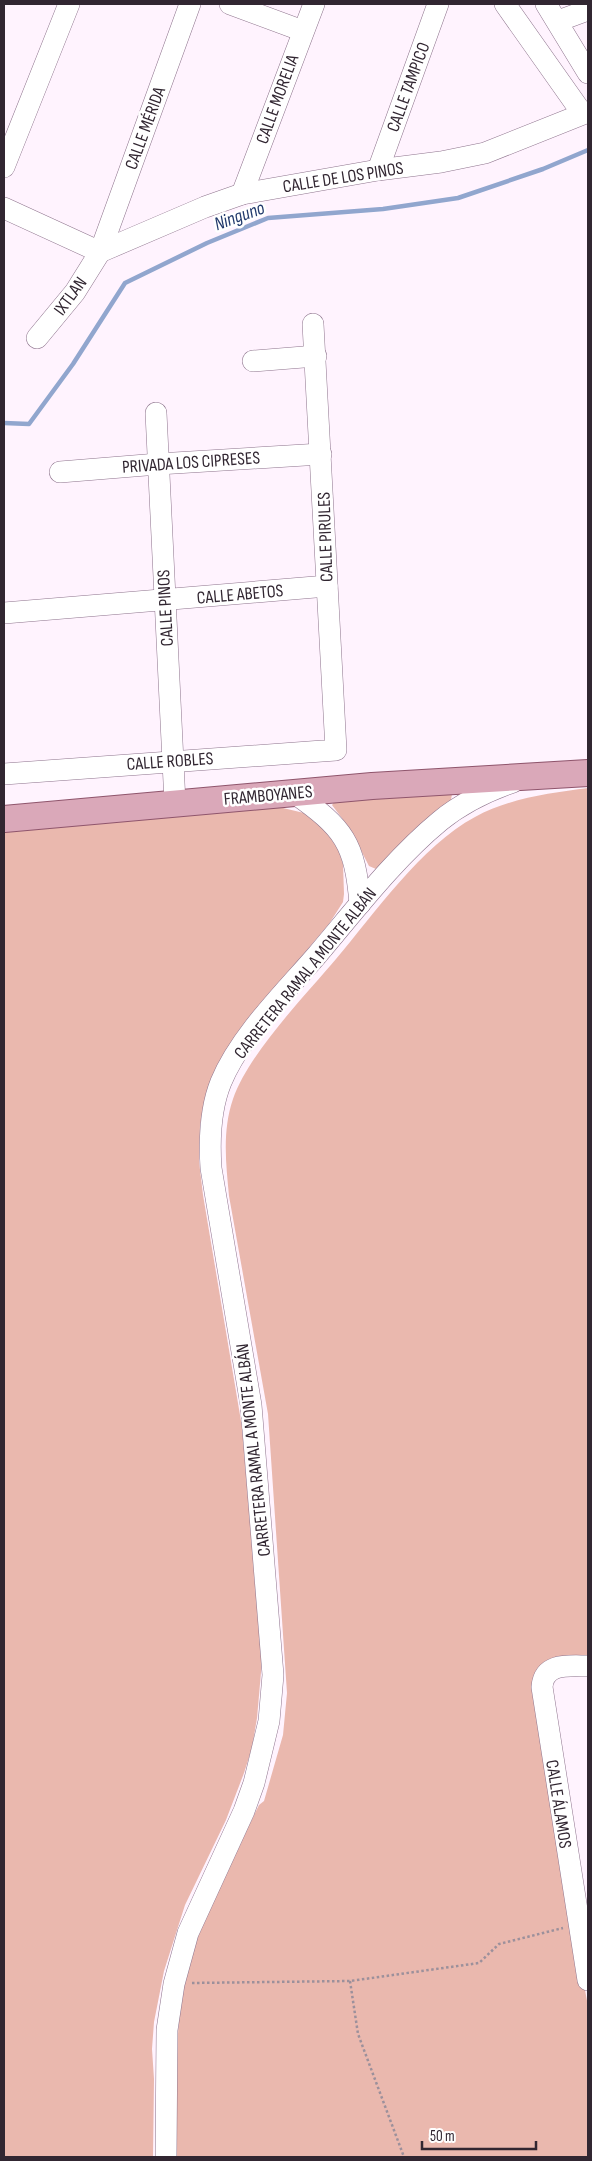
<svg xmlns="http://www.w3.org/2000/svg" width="592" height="2161" font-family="'Sofia Sans Condensed',sans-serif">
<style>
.green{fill:#eab8ae}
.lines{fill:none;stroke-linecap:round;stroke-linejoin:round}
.stream{stroke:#91a6ce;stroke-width:4.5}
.minor-casing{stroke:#8e748d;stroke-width:22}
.major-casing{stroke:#8f556c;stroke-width:28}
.path{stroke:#9c909b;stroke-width:2.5;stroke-dasharray:2.5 2.5;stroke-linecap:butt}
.minor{stroke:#fff;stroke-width:21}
.major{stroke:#daa8b9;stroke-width:26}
.labels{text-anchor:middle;stroke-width:5;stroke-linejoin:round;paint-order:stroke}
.street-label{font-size:18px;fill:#312631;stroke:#fff}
.water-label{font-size:19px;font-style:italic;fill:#223a6c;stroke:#fff}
</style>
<rect width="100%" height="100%" fill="#fff3fe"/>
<g class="green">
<path d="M 588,788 L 588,1659 L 546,1663 L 578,1953 L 588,2006 L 588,2157 L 176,2157 L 175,2094 L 179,2014 L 188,1956 L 248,1827 L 259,1805 L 264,1801 L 283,1735 L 287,1693 L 268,1414 L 229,1196 C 226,1164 222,1131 233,1099 C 249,1053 304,997 336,959 C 375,913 421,846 475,817 C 510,798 550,793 588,788 Z"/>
<polygon points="452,794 451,800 376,869 369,866 350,829 332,805 335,801"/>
<polygon points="259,808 283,808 304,813 324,829 339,850 343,864 344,894 343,902 329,924 240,1029 205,1100 200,1126 199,1161 203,1195 242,1427 262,1661 257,1718 252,1748 244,1773 226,1820 185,1905 164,1971 154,2022 152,2049 154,2079 153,2157 4,2157 4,827"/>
</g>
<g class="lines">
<polyline class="stream" points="4,423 29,424 73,364 125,283 207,243 268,218 383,209 458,198 543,169 588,150"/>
<defs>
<g id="minor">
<polyline points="230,4 303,31"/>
<polyline points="505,4 582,113"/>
<polyline points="546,4 588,73"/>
<polyline points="558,21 588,10"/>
<polyline points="4,167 69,4"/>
<polyline points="378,170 438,4"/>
<polyline points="242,194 314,4"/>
<polyline points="4,208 100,252"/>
<polyline points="100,252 205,207 242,194 378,170 441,162 485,153 588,112"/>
<polyline points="37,338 75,292 100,252 190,4"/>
<polyline points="253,361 316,356"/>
<polyline points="156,413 175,803"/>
<polyline points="60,472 158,464 321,454"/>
<polyline points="4,613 327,586"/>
<polyline points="4,774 336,750 313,324"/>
<path d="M 294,793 C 344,828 355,843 360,904"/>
<path d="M 588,1666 C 569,1666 544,1662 542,1687 L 588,1980"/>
<path d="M 166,2157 L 167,2030 L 174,1984 L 188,1933 L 244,1811 L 254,1783 L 269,1721 L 273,1675 L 251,1405 L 211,1168 C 209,1138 210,1109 221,1082 C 240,1036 285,992 317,955 C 356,909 394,859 440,821 C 462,803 487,791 513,782"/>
</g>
<polyline id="major" points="4,819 372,786 588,773"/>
</defs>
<use href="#minor" class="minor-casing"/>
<use href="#major" class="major-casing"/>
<g class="path">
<polyline points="350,1981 358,2034 404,2157"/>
<polyline points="192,1983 350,1981 479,1963 499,1944 563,1928"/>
</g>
<use href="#minor" class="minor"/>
<use href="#major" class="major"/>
</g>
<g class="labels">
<g class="street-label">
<text transform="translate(408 87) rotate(-70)" y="6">CALLE TAMPICO</text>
<text transform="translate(277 99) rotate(-70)" y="6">CALLE MORELIA</text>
<text transform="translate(145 128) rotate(-70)" y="6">CALLE MÉRIDA</text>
<text transform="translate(343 177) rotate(-9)" y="6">CALLE DE LOS PINOS</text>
<text transform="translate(70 296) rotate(-54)" y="6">IXTLAN</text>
<text transform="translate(191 462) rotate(-4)" y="6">PRIVADA LOS CIPRESES</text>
<text transform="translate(325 537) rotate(-92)" y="6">CALLE PIRULES</text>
<text transform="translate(240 594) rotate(-5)" y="6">CALLE ABETOS</text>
<text transform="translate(165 608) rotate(-93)" y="6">CALLE PINOS</text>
<text transform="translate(170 761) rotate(-4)" y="6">CALLE ROBLES</text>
<text transform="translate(268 795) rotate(-5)" y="6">FRAMBOYANES</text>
<text transform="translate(305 973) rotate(-51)" y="6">CARRETERA RAMAL A MONTE ALBÁN</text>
<text transform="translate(253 1450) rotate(-96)" y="6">CARRETERA RAMAL A MONTE ALBÁN</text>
<text transform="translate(559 1804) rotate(81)" y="6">CALLE ÁLAMOS</text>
</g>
<g class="water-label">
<text transform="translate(239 215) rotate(-20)" y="7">Ninguno</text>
</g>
</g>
<rect width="592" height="2161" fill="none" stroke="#312631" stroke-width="10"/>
<path d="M422 2141v8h114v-8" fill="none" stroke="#312631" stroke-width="2.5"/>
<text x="430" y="2141" font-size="15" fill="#312631" stroke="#ffffff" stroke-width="4" paint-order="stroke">50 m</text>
</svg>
